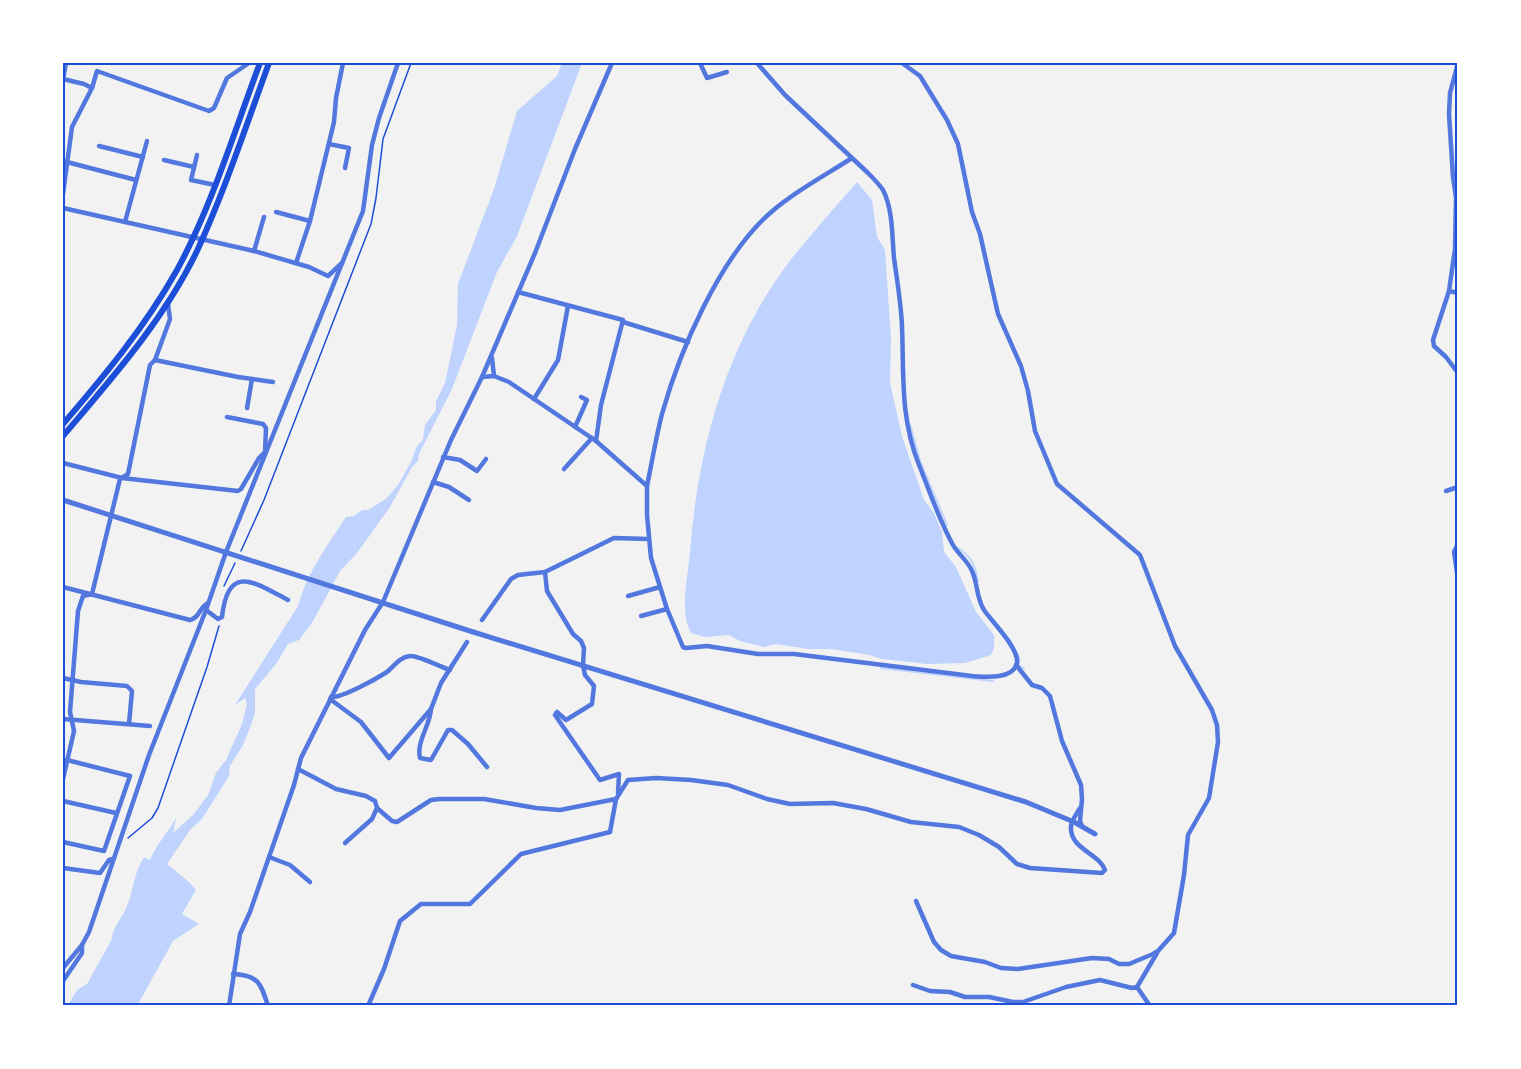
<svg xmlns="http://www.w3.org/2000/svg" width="1521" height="1069" font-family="Signika,sans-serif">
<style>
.water{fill:#bfd3fe}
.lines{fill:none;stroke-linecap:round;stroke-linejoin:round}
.stream{stroke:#bfd3fe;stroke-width:2}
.path{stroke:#1d4ed8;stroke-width:1.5}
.minor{stroke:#5277de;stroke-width:4.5}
.tertiary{stroke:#5277de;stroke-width:5}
.secondary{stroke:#1d4ed8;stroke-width:6}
.neatline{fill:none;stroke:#1d4ed8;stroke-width:2}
</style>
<rect width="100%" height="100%" fill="#f2f2f2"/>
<g class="water">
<path d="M 562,63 L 582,63 L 517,236 L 497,272 L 452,389 L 419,454 L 418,461 L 412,467 L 390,507 L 357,553 L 340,571 L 312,623 L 299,640 L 288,644 L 276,664 L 255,689 L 255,713 L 251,725 L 243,745 L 230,766 L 229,776 L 202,819 L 190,830 L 167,864 L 189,882 L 196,890 L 182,914 L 199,924 L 173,941 L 137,1006 L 67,1006 L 78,989 L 87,984 L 112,939 C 112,928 122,918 126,908 C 134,891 133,874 144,857 L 150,860 C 156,844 168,833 176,818 L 173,833 L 193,815 L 208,795 L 216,773 L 226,760 L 242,724 L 247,704 L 245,698 L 235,705 L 298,606 C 307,573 327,546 346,517 L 354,516 L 362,510 L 368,510 L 386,499 L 398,485 L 411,462 L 417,446 L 423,440 L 425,425 L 436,410 L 436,401 L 445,383 L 457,325 L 458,284 L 494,189 L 517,111 L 557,76 Z"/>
<path d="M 857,182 L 872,200 L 877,237 L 885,250 L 891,338 L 890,383 L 902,436 L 924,500 L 934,513 L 942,532 L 944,552 L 956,567 L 976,612 L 994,635 L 994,648 L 991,655 L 965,663 L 927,664 L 882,659 L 869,655 L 832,649 L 808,649 L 776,644 L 764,647 L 740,641 L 729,635 L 705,637 L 691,633 C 679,611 688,577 690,552 C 698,449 725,347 789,262 C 810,235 834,209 857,182 Z"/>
</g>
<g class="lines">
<g class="stream">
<polyline points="910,424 920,461 947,525"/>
<path d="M 958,548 C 972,557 975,566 978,581"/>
<polyline points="1010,640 1019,657 1019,665 1024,669"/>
<polyline points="881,668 993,681"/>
</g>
<g class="path">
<polyline points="241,551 264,500 371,224 376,198 383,139 411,63"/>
<polyline points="224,586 235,563"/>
<polyline points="128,838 152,818 158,808 207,667 219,626"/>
</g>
<g class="minor">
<polyline points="700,63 707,78 727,72"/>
<polyline points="902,63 920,76 947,120 958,144 972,212 980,234 998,314 1021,366 1028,391 1035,431 1057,484 1140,555 1175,646 1212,710 1217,725 1218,742 1209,798 1188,835 1184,875 1174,933 1158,951 1153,954 1129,964 1119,964 1109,959 1092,958 1018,969 1001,968 985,962 951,956 941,950 934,942 916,901"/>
<polyline points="1458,63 1450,93 1449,114 1453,177 1456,198 1455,249 1449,291 1433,340 1434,346 1446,357 1458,373"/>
<polyline points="63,79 84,84 92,88"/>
<polyline points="63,79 66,63"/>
<polyline points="329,144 349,148 345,168"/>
<polyline points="99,146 143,157"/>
<polyline points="197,155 191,180 215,185"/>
<polyline points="164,160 194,167"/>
<polyline points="63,161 136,180"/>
<polyline points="63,194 72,127 92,88 97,71 209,111 214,108 227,78 249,63"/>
<polyline points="63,208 254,251 309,267 328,276 342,263"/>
<polyline points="276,212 310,221"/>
<polyline points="125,222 147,141"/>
<polyline points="254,251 264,217"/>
<polyline points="296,263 310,221 334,122 336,98 343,63"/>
<polyline points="1449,291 1458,293"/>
<polyline points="518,292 623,320 601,405 596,441"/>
<polyline points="623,322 688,342"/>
<polyline points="492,358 494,376"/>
<polyline points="155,360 238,377 273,382"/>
<path d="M 482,377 L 494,376 L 509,382 L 596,441 L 647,486 L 647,515 L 651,558 L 667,609 L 683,647 L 686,648 L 707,646 L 758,654 L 794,654 L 972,676 C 985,677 1013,680 1017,663 C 1019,648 992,622 984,610 C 976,597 978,584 972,571 C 968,561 958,554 953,545 C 939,520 930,492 919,465 C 900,417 904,376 902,326 C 901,303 897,280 894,258 C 892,237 893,209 883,190 C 879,184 873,178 868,173 L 785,95 L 757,63"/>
<polyline points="534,399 558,360 568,306"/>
<polyline points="247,408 252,379"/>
<polyline points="575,427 587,400 581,397"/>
<polyline points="443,457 460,460 477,471 486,459"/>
<polyline points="63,463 122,478 238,491 241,489 259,458 265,452 266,428 263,424 227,417"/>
<polyline points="564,469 592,438"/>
<polyline points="433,482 449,487 469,500"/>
<path d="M 647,486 C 652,462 656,437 662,414 C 680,350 719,259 769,214 C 794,192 824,176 852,158"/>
<polyline points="1446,491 1458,487"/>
<polyline points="1458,544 1454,552 1458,579"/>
<polyline points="545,572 547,591 573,634 581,641 584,648 583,665 585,675 594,686 592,704 566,720 557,712 555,715 600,780 619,774 618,793"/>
<path d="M 63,587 L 190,620 C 200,618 199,607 208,603"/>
<polyline points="628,596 660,587"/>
<path d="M 206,610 L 218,619 L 222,617 C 228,562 255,583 288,600"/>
<polyline points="641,616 667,609"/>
<polyline points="482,620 511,579 518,575 545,572 614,538 648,539"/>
<polyline points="1016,665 1032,685 1042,688 1050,696 1062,741 1081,785 1082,799 1080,821 1082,826"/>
<polyline points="63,678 81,682 127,686 132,691 129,724"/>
<path d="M 331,697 C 342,698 376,679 387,672 C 394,666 400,657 410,656 C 418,655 440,667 450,670"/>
<polyline points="330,699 361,722 389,758 431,709 441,683 467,642"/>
<path d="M 431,709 C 430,726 416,742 420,758 L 431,760 L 448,730 L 452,730 L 468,744 L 487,767"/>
<polyline points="63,719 150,726"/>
<polyline points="298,769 336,789 366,796 375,801 377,808 392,821 397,822 431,800 439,799 484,799 536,808 560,810 616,799"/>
<polyline points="63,779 74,731 70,712 78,611 83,596 92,594 120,479 128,474 150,365 155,360 170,319 168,304"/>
<polyline points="63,801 116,813"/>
<polyline points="63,842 104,851 130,776 67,760"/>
<polyline points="345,843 372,819 377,808"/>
<polyline points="269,857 290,865 310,882"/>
<polyline points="63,868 100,873 109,860 113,859"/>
<polyline points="63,968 82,945 89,932 149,755 206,610 226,552 363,211 372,145 379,118 398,63"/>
<path d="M 233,974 C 259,975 261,984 268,1006"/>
<polyline points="63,981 82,953 82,945"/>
<polyline points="913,985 930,991 950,992 965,997 989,997 1013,1002 1023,1002 1066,987 1100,980 1132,988 1137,987 1150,1006"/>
<polyline points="1137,987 1157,953"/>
<polyline points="229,1006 240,934 250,912 294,785 301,758 365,630 383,602 451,440 482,377 535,253 575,149 612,63"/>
<path d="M 368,1006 L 384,969 L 400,921 L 421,904 L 470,904 L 521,854 L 610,832 L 616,799 L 628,780 L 656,778 L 691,780 L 728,785 L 767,799 L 790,804 L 833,803 L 866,809 L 911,822 L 959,827 L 979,835 L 999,847 L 1017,864 L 1030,868 L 1102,873 L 1105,870 C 1099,853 1069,849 1071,826 C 1072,820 1077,813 1080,808"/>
</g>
<polyline class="tertiary" points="63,500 470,631 1026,802 1074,822 1095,834"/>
<g class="secondary">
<path d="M 63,424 C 105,375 145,327 177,270 C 212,206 234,132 260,63"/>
<path d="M 63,436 C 112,378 164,320 197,251 C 225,190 246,126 269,63"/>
</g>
</g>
<rect width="1521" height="1069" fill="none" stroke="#ffffff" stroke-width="129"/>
<rect x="64" y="64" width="1392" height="940" class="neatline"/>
</svg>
